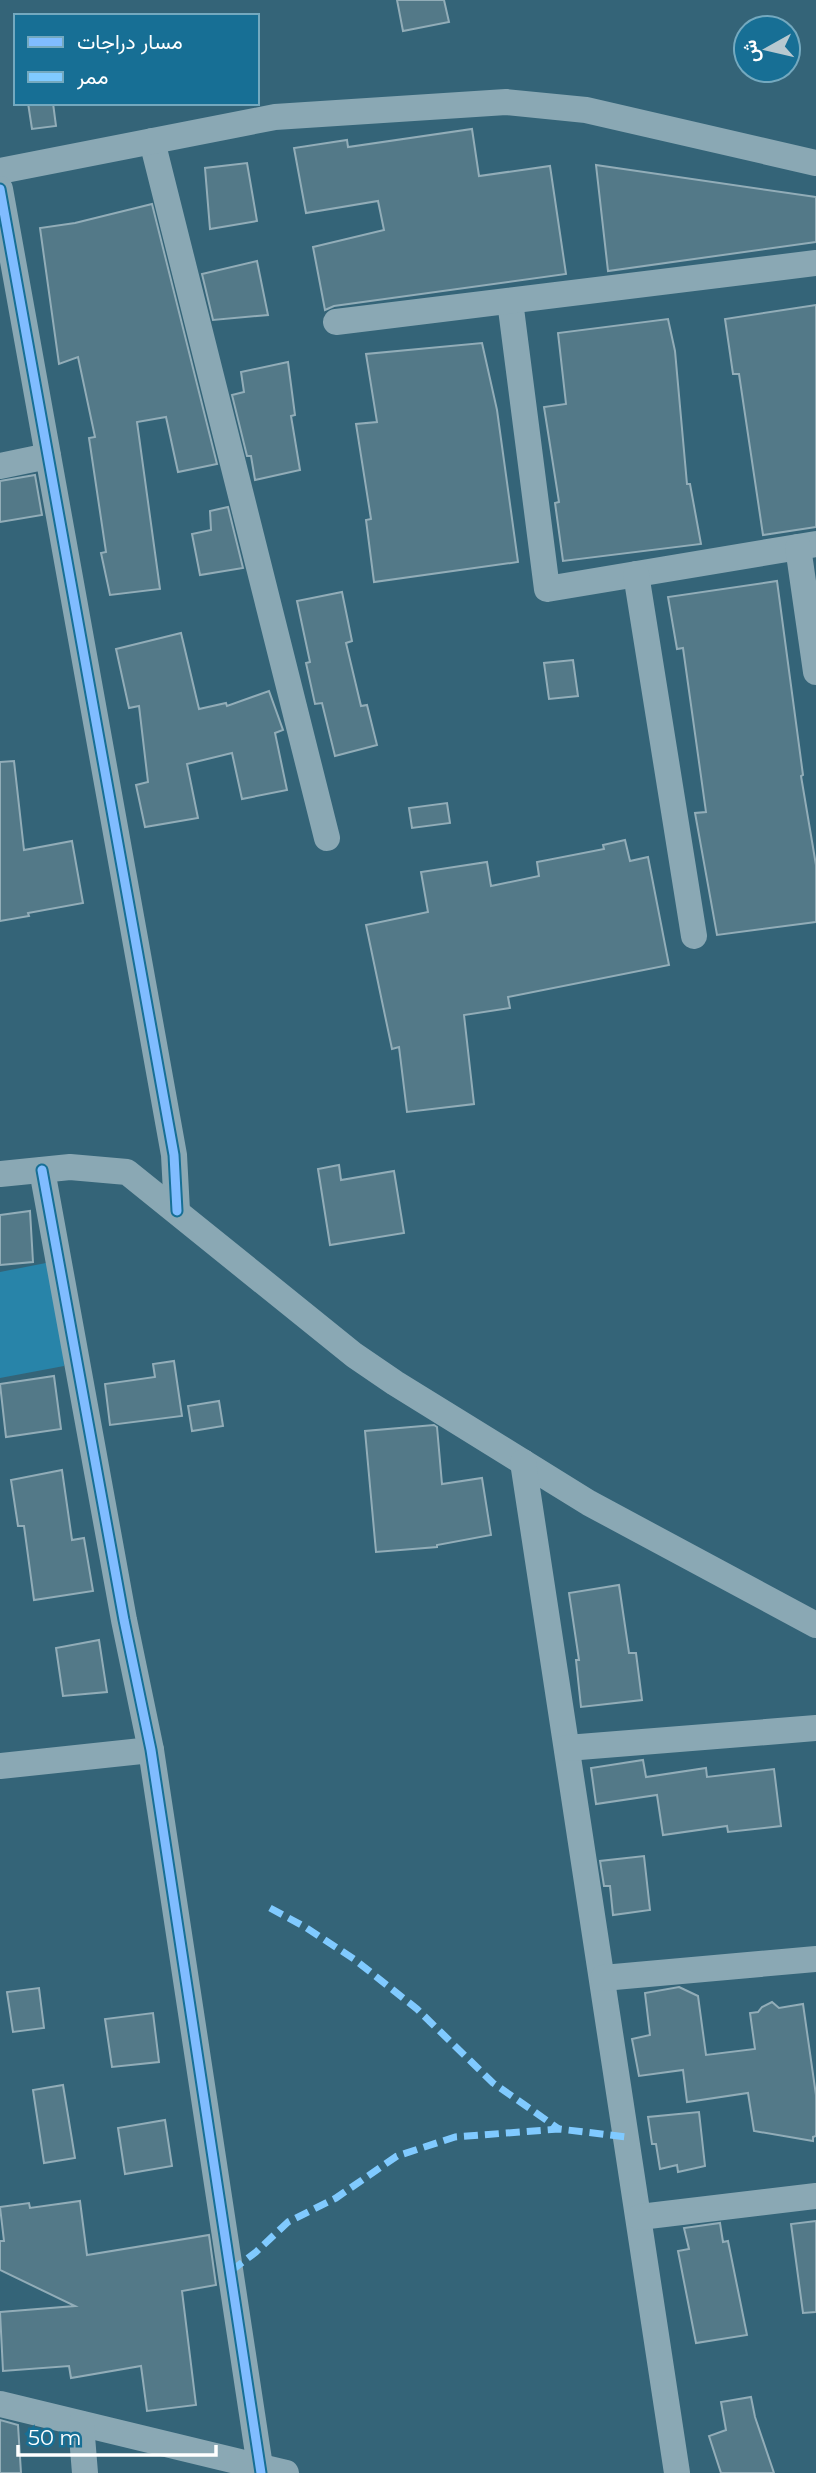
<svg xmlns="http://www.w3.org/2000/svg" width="816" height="2473" font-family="Montserrat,Vazirmatn,sans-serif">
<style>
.green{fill:#2884a9}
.building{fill:#537988;stroke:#92adb8;stroke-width:2}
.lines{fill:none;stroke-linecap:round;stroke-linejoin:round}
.minor{stroke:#8aa8b4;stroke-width:26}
.quiet{stroke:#80caff;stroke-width:7;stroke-dasharray:14 7;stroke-linecap:butt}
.cycleway-casing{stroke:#176f95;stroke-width:13}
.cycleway{stroke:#80bcff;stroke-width:9}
</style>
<rect width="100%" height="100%" fill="#346478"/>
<polygon class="green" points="51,1262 62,1315 64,1366 0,1378 0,1272"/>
<g class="building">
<polygon points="397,0 444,0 449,22 403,31"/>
<polygon points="28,103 53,103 56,126 32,129"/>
<polygon points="472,129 479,176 550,166 566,274 334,306 325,310 313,247 384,230 378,201 306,213 294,148 347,140 348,147"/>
<polygon points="247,163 257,221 210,229 205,168"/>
<polygon points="596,165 816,197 816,242 608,271"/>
<polygon points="152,204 217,464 178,472 166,417 137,422 160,589 110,595 101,553 106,552 89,438 95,437 78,357 59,364 40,228 75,223"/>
<polygon points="257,261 268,315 213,320 202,274"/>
<polygon points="816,305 816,527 763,535 739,374 733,374 725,319"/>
<polygon points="668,319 675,351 687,484 690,484 701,544 563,561 555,503 559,502 544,407 566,404 558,333"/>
<polygon points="482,343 497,410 518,562 374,582 366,520 371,519 356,424 377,422 366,354"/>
<polygon points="288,362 295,415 291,416 300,470 255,480 251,456 247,456 232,395 244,392 241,372"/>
<polygon points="35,475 42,515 0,522 0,481"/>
<polygon points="228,507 243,568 200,575 192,534 211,530 210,511"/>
<polygon points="777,581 803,775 801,776 816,865 816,922 717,935 695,813 706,812 683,648 677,649 668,597"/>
<polygon points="342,592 352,641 346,643 361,706 367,705 377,745 335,756 322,703 315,704 306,663 310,662 297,601"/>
<polygon points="181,633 199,709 226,703 227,706 269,691 283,730 275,733 287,790 242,799 232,753 187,764 198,818 145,827 136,785 148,782 139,706 129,708 116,649"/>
<polygon points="573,660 578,696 549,699 544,663"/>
<polygon points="14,761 24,850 72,841 83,903 28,913 29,916 0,921 0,762"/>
<polygon points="447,803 450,823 412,828 409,808"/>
<polygon points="625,840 630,861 648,857 669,965 508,997 510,1008 464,1015 474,1104 407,1112 399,1047 392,1049 366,925 428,912 421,872 487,862 491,886 539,876 537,862 604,849 603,845"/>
<polygon points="339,1165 341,1180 394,1171 404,1233 330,1245 318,1169"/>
<polygon points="30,1211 33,1262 0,1265 0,1215"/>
<polygon points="174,1361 182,1416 110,1425 105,1384 155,1377 153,1364"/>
<polygon points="54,1376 61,1429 6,1437 0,1384"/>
<polygon points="219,1401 223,1426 192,1431 188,1406"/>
<polygon points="434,1425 437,1427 442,1484 482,1478 491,1535 437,1545 437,1547 376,1552 365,1431"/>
<polygon points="62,1470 72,1540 84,1538 93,1591 34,1600 24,1526 18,1526 11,1480"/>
<polygon points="619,1585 629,1653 636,1653 642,1700 581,1707 576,1660 579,1660 569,1593"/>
<polygon points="99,1640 107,1692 63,1696 56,1648"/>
<polygon points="643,1760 646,1777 706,1768 707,1777 774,1769 781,1826 728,1832 727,1826 663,1835 657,1795 596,1804 591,1768"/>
<polygon points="644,1856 650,1910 613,1915 610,1886 604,1886 600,1861"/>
<polygon points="679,1987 698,1996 706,2055 755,2049 750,2013 758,2012 762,2007 772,2002 779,2008 803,2004 816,2095 816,2136 813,2137 813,2141 754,2131 748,2093 687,2102 683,2070 639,2076 632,2039 650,2035 645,1993"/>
<polygon points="39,1988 44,2028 13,2032 7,1992"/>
<polygon points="153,2013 159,2062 112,2067 105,2019"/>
<polygon points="63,2085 75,2158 44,2163 33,2090"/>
<polygon points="699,2112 705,2166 678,2172 677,2165 660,2169 656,2144 652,2144 648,2117"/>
<polygon points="165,2120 172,2166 125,2174 118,2128"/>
<polygon points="80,2201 87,2255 209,2235 216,2285 182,2291 196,2405 147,2411 141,2366 71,2378 69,2366 3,2371 0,2312 75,2306 0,2270 0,2241 4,2241 0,2207 29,2203 30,2208"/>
<polygon points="816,2221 816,2312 803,2313 791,2224"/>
<polygon points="720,2223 723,2242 728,2241 747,2335 696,2343 678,2251 689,2249 684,2228"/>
<polygon points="751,2397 755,2417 774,2473 721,2473 709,2436 726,2430 721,2402"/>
<polygon points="0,2420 18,2425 21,2473 0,2473"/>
</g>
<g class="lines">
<g class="minor">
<polyline points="152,141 327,838"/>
<polyline points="0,171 275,117 506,102 586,110 816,163"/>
<polyline points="0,189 174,1155 177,1211"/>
<polyline points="510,301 547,589 816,544"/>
<polyline points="336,322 816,263"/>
<polyline points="0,466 48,456"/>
<polyline points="798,547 816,672"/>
<polyline points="636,574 694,936"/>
<polyline points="42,1170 124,1620 151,1750 261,2473"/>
<polyline points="0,1174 70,1167 127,1172 354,1355 395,1383 589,1503 816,1625"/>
<polyline points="523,1462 677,2473"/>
<polyline points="567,1748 816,1728"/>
<polyline points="0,1766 151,1750"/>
<polyline points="603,1978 816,1959"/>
<polyline points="640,2217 816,2196"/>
<polyline points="0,2404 286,2473"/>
<polyline points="81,2424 85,2473"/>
</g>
<g class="quiet">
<polyline points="270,1908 305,1927 354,1959 417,2009 493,2083 559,2129"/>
<polyline points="231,2271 256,2252 288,2222 336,2198 397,2156 455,2137 559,2129 627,2137"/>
</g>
<defs>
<g id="cycleway">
<polyline points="0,189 174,1155 177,1211"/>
<polyline points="42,1170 124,1620 151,1750 261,2473"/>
</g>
</defs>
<use href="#cycleway" class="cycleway-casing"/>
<use href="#cycleway" class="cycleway"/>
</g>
<rect x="14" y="14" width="245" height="91" fill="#176f95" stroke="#74a9bf" stroke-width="2"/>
<rect x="28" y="37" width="35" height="10" fill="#80bcff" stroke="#74a9bf" stroke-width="2"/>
<text x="77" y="49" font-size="21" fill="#ffffff">مسار دراجات</text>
<rect x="28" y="72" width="35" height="10" fill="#80caff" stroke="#74a9bf" stroke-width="2"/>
<text x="77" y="84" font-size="21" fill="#ffffff">ممر</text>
<g transform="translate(767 49) rotate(262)"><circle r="33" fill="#176f95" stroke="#74a9bf" stroke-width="2"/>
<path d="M0-5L12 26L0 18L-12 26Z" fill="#b8c9d0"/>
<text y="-10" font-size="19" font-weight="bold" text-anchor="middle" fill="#ffffff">ش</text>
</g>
<path d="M18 2445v10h198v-10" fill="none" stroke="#ffffff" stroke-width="3.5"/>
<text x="28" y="2445" font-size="21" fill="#ffffff" stroke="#176f95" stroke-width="5" paint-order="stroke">50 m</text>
</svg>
